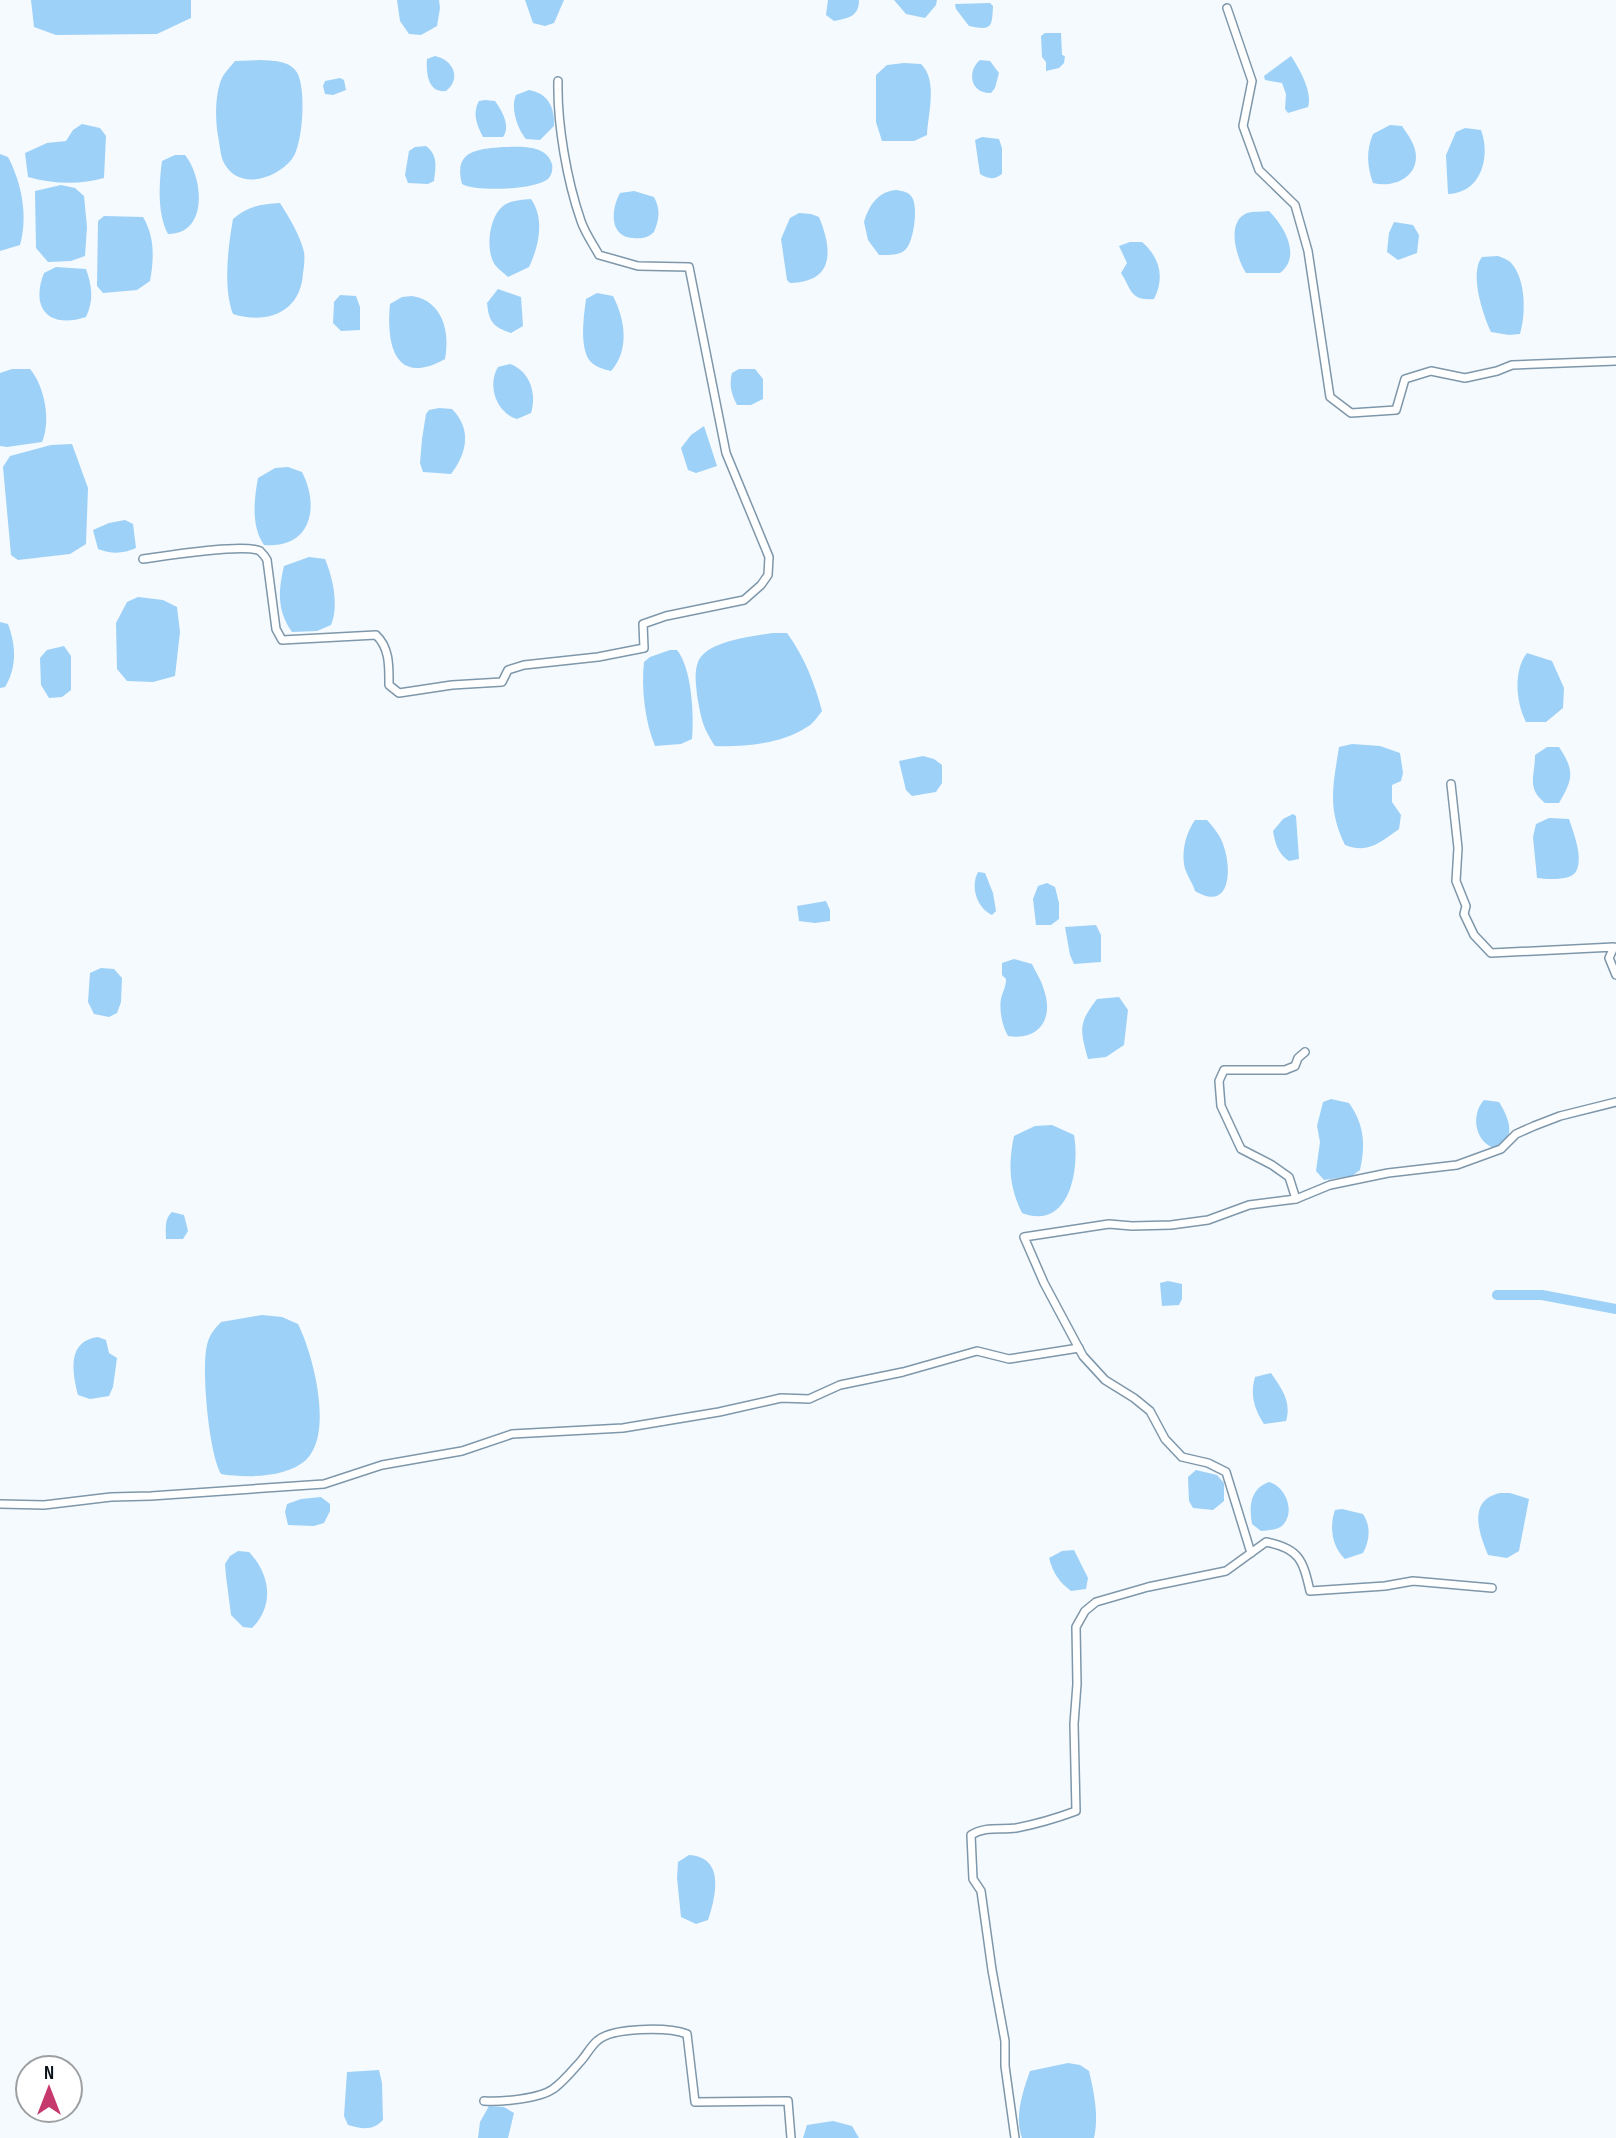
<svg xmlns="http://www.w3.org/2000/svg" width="1616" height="2138" font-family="'Sofia Sans Condensed',sans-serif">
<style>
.water{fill:#9ed1f8}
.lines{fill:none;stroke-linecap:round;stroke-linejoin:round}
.canal{stroke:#9ed1f8;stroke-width:10}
.street-casing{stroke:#7e97aa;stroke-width:10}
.street{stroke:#fff;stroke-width:7}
</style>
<rect width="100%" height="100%" fill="#f5fafe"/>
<g class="water">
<polygon points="31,0 191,0 191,18 157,34 56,35 34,27"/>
<polygon points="397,0 439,0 440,8 437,26 421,35 409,34 400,21"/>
<polygon points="525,0 564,0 554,23 545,26 533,23"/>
<path d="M 828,0 L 859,0 C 859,17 848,18 834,21 L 826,15 Z"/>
<polygon points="894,0 937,0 936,5 925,18 906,14"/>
<path d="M 990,3 L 993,6 C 992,27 992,31 969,26 L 956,9 L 955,4 Z"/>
<polygon points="1045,33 1061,33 1062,55 1065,56 1064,63 1059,68 1046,71 1046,62 1042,57 1041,36"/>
<path d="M 435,56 C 453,60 462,78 446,91 C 428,93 426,74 427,59 Z"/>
<path d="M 1291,56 C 1299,68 1313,92 1308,107 L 1288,113 L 1285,109 L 1286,94 L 1282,83 L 1265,80 L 1264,76 Z"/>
<path d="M 261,60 C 272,61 288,60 296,71 C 307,85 303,146 292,159 C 276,179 239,191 224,163 C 220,155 220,145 218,136 C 215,120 215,93 222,78 C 225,72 231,66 235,61 Z"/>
<path d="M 980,60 L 990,61 L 999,73 L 995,88 L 991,93 C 971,94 966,72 980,60 Z"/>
<path d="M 904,63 L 921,64 C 938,80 928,114 927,135 L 914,141 L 882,141 L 876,122 L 876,75 L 887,65 Z"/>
<polygon points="340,78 344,80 346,90 333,95 325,94 323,86 325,81"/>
<path d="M 529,90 C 548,93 555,108 554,126 L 540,140 L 526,139 C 518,130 510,108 516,95 Z"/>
<path d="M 485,100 L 495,101 C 502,111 511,126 503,137 L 483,137 C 477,125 472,114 479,101 Z"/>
<path d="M 82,124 L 100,128 L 106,136 L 104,178 C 81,185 52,184 28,177 L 25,153 L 47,143 L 66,141 L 73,130 Z"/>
<path d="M 1390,125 L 1402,126 C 1408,135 1416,145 1416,157 C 1416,179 1391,188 1373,183 C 1367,166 1366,151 1373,134 Z"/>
<path d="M 1465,128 L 1481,130 C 1491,157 1481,193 1448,194 L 1446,155 L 1456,132 Z"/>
<path d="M 982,137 L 999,139 L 1002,148 L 1002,174 C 994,180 988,179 980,174 L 975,140 Z"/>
<path d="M 426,146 C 438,155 436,167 434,181 L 428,184 L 408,183 L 405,175 L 409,151 L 415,147 Z"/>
<path d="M 504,147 C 519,147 546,144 552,164 C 553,169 552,175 548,179 C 535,190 476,192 462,184 C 453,150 478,149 504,147 Z"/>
<path d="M 0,154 L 8,157 C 22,184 28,216 20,245 L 0,251 Z"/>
<path d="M 175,155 L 185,155 C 203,177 209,234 168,234 C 157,214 159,183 162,161 Z"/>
<polygon points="61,185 75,188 84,196 87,227 85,256 71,261 48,262 36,248 35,191"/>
<path d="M 896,190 C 901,191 907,191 911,196 C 919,204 914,241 906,249 C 900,256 888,255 879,255 L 868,240 L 864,222 C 869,206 877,192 896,190 Z"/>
<path d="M 634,191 L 654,197 C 661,210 659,220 654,232 C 648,238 641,239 633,238 C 609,237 611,209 620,193 Z"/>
<path d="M 531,199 C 545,219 539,246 529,267 L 508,277 C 504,273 498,269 495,265 C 485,250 489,217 503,206 C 511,200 521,200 531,199 Z"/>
<path d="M 280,203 C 289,217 300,235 304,252 C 305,258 304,267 303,273 C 301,312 267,325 233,314 C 223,288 228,247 233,219 C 248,206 261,204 280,203 Z"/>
<path d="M 1269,211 C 1284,226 1302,256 1280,273 L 1246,273 C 1237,259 1225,222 1247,213 C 1253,211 1263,212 1269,211 Z"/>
<path d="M 799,213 L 811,214 L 819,217 C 833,251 834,282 790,283 L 787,280 L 781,239 L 790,218 Z"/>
<path d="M 104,216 L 143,217 C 155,237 154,259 150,281 L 137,290 L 103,293 L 97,286 L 98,221 Z"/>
<polygon points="1394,222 1413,225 1419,235 1417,253 1398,260 1387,252 1389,233"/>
<path d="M 1130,242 L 1142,242 C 1160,258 1165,277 1154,299 C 1130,301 1132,290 1121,273 L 1127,263 L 1119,246 Z"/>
<path d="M 1498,256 C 1503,258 1509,260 1512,264 C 1526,281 1526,314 1520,334 L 1509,335 L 1491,332 C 1483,315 1469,273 1482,257 Z"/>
<path d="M 56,267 L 86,269 C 92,286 94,300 86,317 C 49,329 30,309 44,273 Z"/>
<path d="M 498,289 L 521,297 L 523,326 L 511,333 C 493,327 489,322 487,303 Z"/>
<path d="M 597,293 L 613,296 C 625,319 630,350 611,371 C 603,369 595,367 590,361 C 579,347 584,315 586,299 Z"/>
<polygon points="340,295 356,296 360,307 360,330 341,331 333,323 334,302"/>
<path d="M 412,296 C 443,301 450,332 445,359 C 395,387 386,345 390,304 L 402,297 Z"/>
<path d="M 510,364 C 530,371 537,394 531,413 L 517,419 C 496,413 487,385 498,367 Z"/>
<path d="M 12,369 L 30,369 C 45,387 51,421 42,442 L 7,447 L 0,446 L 0,373 Z"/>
<path d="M 739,369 L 755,369 L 763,379 L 763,399 L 751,405 L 737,405 C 731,393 729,385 732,373 Z"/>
<path d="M 439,408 L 452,409 C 472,429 467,453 451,474 L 423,472 L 420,463 L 422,439 L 426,414 L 429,410 Z"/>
<polygon points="704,426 717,466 696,473 688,470 681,448 691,435"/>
<polygon points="72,444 88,488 86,544 70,554 18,560 11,555 3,467 10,456 51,445"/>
<path d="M 288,467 L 302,472 C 320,507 311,549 264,545 C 251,527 254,499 258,478 L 275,468 Z"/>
<path d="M 125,520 L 133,524 L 136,548 C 123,554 111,554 98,549 L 93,530 L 109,523 Z"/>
<path d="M 309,557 L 325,559 C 333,578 339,606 331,625 L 317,631 L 292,632 C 277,611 278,591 284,566 Z"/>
<polygon points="138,597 163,600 177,607 180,632 175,676 153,682 127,681 117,669 116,623 127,602"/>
<path d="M 0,622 L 8,624 C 16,646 17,667 5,687 L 0,688 Z"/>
<path d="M 773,633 L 787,633 C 805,658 814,682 822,711 C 818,716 813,724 807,727 C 782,744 744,747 715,746 C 702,726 701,718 697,695 C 696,683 694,673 698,662 C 706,641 753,636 773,633 Z"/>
<polygon points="64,646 71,656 71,690 62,697 49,698 41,685 40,658 47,650"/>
<path d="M 670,650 L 677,650 C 692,669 694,715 692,739 L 681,744 L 655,746 C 645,722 641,688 644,662 L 650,657 Z"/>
<path d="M 1527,653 L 1552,661 L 1564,688 L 1563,708 L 1546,722 L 1526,722 C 1516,703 1513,671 1527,653 Z"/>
<path d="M 1352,744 L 1380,746 L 1400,753 L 1403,773 L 1401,781 L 1392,785 L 1392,802 L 1401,815 L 1399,829 C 1380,842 1369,854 1345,845 C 1327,808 1333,786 1339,747 Z"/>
<path d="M 1547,747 L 1559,747 C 1575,771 1573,779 1559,803 L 1545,803 C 1526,787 1535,777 1535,755 Z"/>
<polygon points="923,756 934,759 942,765 942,783 936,792 912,796 906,790 899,761"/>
<path d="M 1293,814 L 1296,816 L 1299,859 L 1289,861 C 1278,854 1275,843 1273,831 L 1283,819 Z"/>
<path d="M 1549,818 L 1569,819 C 1573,832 1585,860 1575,873 C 1568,881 1546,879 1537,878 L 1533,837 L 1536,824 Z"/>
<path d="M 1195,820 L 1207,820 C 1214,828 1221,836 1224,847 C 1232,871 1230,912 1195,891 C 1192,881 1185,873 1184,864 C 1182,849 1186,833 1195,820 Z"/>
<path d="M 978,872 L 985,873 L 993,893 L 996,911 L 992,915 C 977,908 970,887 978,872 Z"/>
<polygon points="1047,883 1055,887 1059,903 1059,919 1051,925 1036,925 1033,899 1038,886"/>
<polygon points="826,901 830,910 830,921 815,923 799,921 797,906"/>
<polygon points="1096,925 1101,935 1101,962 1074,964 1070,955 1065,927"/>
<path d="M 1014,959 L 1032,964 C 1036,973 1042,981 1044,990 C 1054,1019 1039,1041 1008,1036 C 1002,1026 998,1007 1002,995 C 1004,989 1006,986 1006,979 L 1002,975 L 1002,963 Z"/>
<polygon points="101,968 114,969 122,978 121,1002 117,1013 109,1017 94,1014 88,1002 90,973"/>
<path d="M 1119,997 L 1128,1010 L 1124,1045 L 1106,1057 L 1088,1059 C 1080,1029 1078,1024 1097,999 Z"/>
<path d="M 1331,1099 L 1349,1103 C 1364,1124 1366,1145 1360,1170 L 1352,1176 L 1324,1180 L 1316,1171 L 1320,1142 L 1317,1126 L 1323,1102 Z"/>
<path d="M 1484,1100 L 1499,1102 C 1509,1118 1518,1140 1494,1148 C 1474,1141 1471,1114 1484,1100 Z"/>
<path d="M 1052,1125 L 1074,1135 C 1080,1168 1070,1231 1022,1213 C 1009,1187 1008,1164 1014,1136 L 1035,1126 Z"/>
<path d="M 172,1212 L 184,1215 L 188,1231 L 183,1239 L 166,1239 C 166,1229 164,1219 172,1212 Z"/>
<polygon points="1168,1281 1182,1284 1182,1299 1179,1305 1162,1306 1160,1283"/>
<path d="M 262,1315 L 282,1317 L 298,1324 C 313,1354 334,1433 306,1460 C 286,1478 246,1478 221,1474 C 209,1454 201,1369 207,1345 C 209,1336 214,1329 221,1322 Z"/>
<path d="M 98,1337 L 106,1340 L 109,1353 L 117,1358 L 113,1387 L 109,1396 L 90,1399 L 78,1395 C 72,1371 67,1341 98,1337 Z"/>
<path d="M 1271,1373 C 1281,1388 1292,1401 1286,1421 L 1264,1424 C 1254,1409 1250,1395 1255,1377 Z"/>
<polygon points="1196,1470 1217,1475 1224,1483 1224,1501 1213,1510 1193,1508 1189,1501 1188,1477"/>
<path d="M 1269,1482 C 1285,1486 1296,1511 1283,1525 C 1278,1530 1269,1530 1261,1531 L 1252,1524 C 1249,1506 1250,1489 1269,1482 Z"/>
<path d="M 1500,1493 L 1510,1493 L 1529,1499 L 1519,1551 L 1507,1558 L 1488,1555 C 1478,1531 1468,1500 1500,1493 Z"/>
<polygon points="321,1497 330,1504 330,1511 324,1523 314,1526 288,1525 285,1512 287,1504 301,1499"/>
<path d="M 1342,1509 L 1363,1514 C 1371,1526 1370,1540 1363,1553 L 1345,1559 C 1332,1547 1329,1527 1335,1510 Z"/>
<path d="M 1074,1550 L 1088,1578 L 1086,1589 L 1071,1591 C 1059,1582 1053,1573 1049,1558 L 1062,1551 Z"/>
<path d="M 238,1551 L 249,1552 C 270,1574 275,1605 252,1628 L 243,1627 L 231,1615 L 226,1576 L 225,1564 L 230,1556 Z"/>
<path d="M 689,1855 C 725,1857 716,1896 708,1920 L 696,1924 L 681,1917 L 677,1878 L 678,1862 Z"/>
<path d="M 1068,2063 L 1080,2065 L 1089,2071 C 1094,2092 1099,2116 1094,2138 L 1022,2138 C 1014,2117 1023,2091 1030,2071 Z"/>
<path d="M 379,2070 L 382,2083 L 383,2120 C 373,2131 362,2129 348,2125 L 344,2116 L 347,2072 Z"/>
<polygon points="489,2106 504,2107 514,2113 508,2138 478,2138 480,2122"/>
<polygon points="833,2121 852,2126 859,2138 803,2138 807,2125"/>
</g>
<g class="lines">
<polyline class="canal" points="1497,1295 1542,1295 1616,1309"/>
<defs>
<g id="street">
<polyline points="1227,8 1252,81 1243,126 1259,170 1295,205 1308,251 1330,397 1351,413 1396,410 1405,379 1431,371 1465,378 1497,371 1512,365 1616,361"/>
<path d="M 143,559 C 165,556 244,543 260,551 C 261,552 266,558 267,560 L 276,629 L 282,640 L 376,635 C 390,648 389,667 389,685 L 399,693 L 452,685 L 502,682 L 508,670 L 524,665 L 598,657 L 644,648 L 643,624 L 666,616 L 744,600 L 761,585 L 768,575 L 769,557 L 726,453 L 689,267 L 638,266 L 599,255 C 593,244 585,233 581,221 C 567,181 557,124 558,81"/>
<polyline points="1451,784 1458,848 1456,881 1466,906 1464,914 1474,935 1491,953 1614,947 1609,958 1616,975"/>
<polyline points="1305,1052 1298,1058 1295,1066 1285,1070 1224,1070 1219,1081 1221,1106 1241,1149 1272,1165 1289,1177 1296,1199 1330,1185 1388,1173 1457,1165 1501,1149 1516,1134 1534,1126 1560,1116 1616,1102"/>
<polyline points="0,1504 44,1505 111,1497 151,1496 324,1484 382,1465 462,1451 512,1434 623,1428 719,1412 781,1398 809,1399 840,1385 903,1372 977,1351 1009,1359 1079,1348"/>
<polyline points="1251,1553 1226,1472 1208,1463 1182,1457 1165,1439 1150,1411 1134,1398 1105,1380 1083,1356 1044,1283 1024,1237 1109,1224 1132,1226 1171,1225 1208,1220 1249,1205 1296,1199"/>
<path d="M 484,2101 C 501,2102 539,2099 553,2089 C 562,2083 572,2071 580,2062 C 586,2056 590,2047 597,2041 C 612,2027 668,2027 687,2034 L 695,2102 L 788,2101 L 791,2138"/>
<path d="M 1015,2138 L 1005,2066 L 1005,2041 L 992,1970 L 981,1891 L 973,1879 L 971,1835 C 985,1826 1000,1830 1016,1828 C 1037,1824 1057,1818 1076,1811 L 1074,1724 L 1077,1684 L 1076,1627 L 1085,1611 L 1096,1602 L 1148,1587 L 1226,1571 L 1266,1542 C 1299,1548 1303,1560 1310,1591 L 1385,1586 L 1413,1581 L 1492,1588"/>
</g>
</defs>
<use href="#street" class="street-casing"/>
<use href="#street" class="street"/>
</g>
<g transform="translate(49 2089)"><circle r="33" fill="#ffffff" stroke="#9da0a3" stroke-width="2"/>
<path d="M0-5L12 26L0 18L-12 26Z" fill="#c5396c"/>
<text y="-10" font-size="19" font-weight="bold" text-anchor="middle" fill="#091219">N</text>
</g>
</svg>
